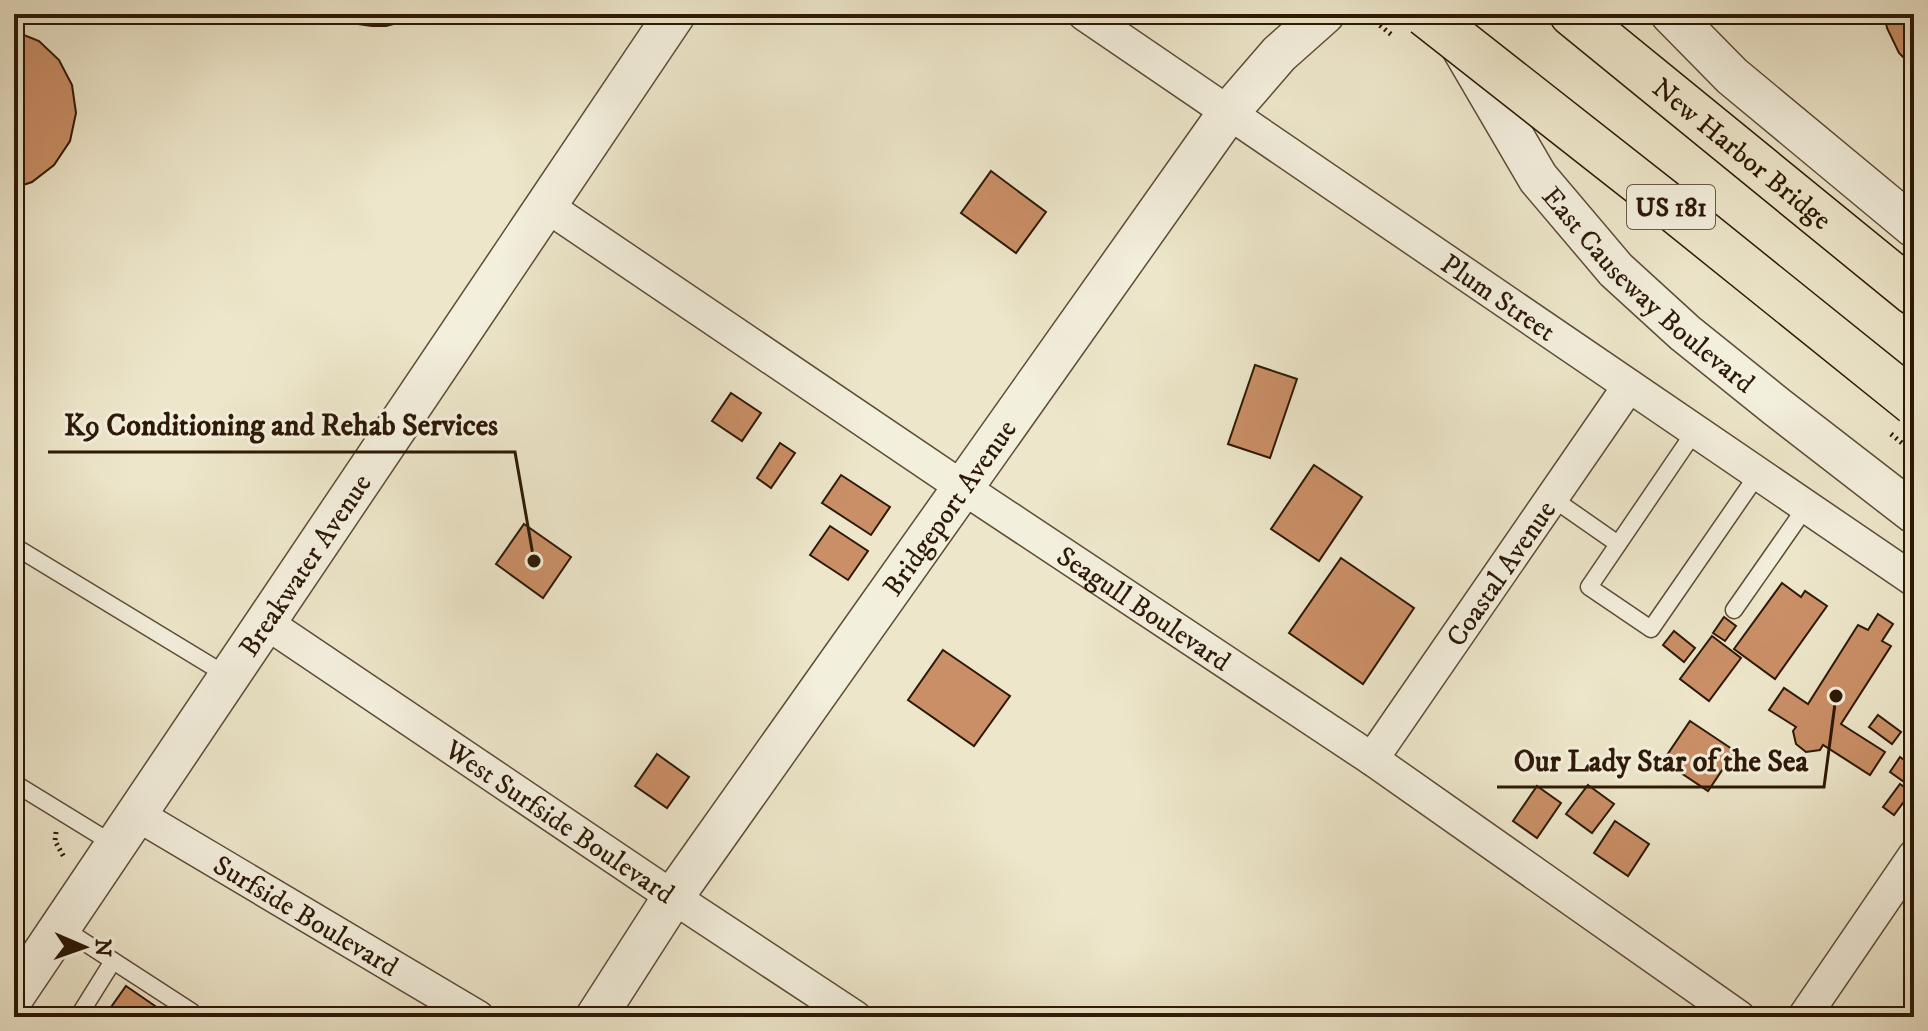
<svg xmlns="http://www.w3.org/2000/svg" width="1928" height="1031" font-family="'IM FELL DW Pica',serif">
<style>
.building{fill:#ca8f66;stroke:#2d1906;stroke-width:2}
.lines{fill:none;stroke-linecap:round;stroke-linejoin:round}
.service-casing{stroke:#5d4c37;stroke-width:19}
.minor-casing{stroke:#5d4c37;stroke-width:35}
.tertiary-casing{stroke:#5d4c37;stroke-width:43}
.motorway-casing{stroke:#2d1906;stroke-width:47}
.path{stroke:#2d1906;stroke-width:5;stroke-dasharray:2 4;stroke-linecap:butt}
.service{stroke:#f3efdd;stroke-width:16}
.minor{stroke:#f3efdd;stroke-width:32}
.tertiary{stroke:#f3efdd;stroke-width:40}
.motorway{stroke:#ede6ca;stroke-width:44}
.motorway-bridge-casing{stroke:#2d1906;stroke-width:47;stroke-linecap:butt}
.path-bridge{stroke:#2d1906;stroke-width:5;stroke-dasharray:2 4;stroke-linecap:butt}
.motorway-bridge{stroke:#ede6ca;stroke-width:44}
.labels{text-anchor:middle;stroke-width:6;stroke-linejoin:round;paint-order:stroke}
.shield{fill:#f3efdd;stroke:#685946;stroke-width:2}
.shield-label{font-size:26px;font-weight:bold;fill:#2d1906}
.street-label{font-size:28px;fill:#2d1906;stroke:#f3efdd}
.leader{fill:none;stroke:#2d1906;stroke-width:3}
.callout-dot{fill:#2d1906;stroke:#f3efdd;stroke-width:3}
.callout-label{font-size:30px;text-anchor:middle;font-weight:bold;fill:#2d1906;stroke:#f3efdd;stroke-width:6;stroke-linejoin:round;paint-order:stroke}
</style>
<rect width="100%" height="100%" fill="#ede6ca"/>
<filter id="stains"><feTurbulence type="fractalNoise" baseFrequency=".0025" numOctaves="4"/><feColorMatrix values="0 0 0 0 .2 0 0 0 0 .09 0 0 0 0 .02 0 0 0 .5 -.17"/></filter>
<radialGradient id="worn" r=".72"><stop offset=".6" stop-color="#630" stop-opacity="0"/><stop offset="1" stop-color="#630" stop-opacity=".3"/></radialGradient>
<g class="building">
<polygon points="332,14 418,14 401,22 386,26 372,26 358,24"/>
<polygon points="1884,14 1914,14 1914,68 1899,53 1887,28"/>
<polygon points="14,31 39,41 59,60 72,85 76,113 70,141 54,165 32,182 14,188"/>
<polygon points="991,171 1046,212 1016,253 961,213"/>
<polygon points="1255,365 1297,379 1270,458 1228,444"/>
<polygon points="731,393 761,413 742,441 712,421"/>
<polygon points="780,443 795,453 771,488 757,478"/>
<polygon points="1314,465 1362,497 1319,561 1271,529"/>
<polygon points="841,475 890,507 871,535 822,503"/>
<polygon points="524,524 571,557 543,598 496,564"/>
<polygon points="830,526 868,551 848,580 810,555"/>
<polygon points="1341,558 1414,608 1363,684 1289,633"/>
<polygon points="1782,583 1801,597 1805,591 1827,606 1775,679 1734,649"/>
<polygon points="1878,614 1893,624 1882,641 1891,646 1841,724 1885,752 1870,775 1823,745 1820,750 1806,752 1796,744 1793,731 1796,727 1769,710 1784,688 1808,704 1858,625 1868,630"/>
<polygon points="1724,617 1736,626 1725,641 1713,633"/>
<polygon points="1674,631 1695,648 1684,662 1663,645"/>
<polygon points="1712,636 1741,658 1709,701 1680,679"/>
<polygon points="943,650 1010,696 974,746 908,700"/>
<polygon points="1878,715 1901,732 1892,744 1869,727"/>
<polygon points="1690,721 1735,751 1708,791 1663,761"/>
<polygon points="657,754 689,777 667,808 635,786"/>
<polygon points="1900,757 1914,767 1914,789 1890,772"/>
<polygon points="1900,784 1911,792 1894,815 1883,807"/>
<polygon points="1588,785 1614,804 1592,833 1566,814"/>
<polygon points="1537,786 1561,803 1537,838 1513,821"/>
<polygon points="1615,821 1649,844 1628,876 1594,853"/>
<polygon points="126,986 171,1017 104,1017"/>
</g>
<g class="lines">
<defs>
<g id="service">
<polyline points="1695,431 1589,587 1651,629 1758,474"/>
<polyline points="1552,498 1618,544"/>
<polyline points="14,546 228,676"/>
<polyline points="1734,610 1806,507"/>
<polyline points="14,779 19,786 115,845"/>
<polyline points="61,927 192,1012 189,1017"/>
<polyline points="78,1017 113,961"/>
</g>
<g id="minor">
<path id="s1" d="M 1084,14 L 1914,580"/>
<path id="s2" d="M 545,205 L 962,487 L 1372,759 L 1739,1017"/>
<path id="s3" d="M 265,622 L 673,897 L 855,1017"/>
<path id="s4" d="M 1372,759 L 1629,386"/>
<path id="s5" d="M 136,814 L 478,1017"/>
<polyline points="1804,1017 1914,856"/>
</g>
<g id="tertiary">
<polyline points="1671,14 1732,76 1914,227"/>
<path id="s6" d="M 1459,43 L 1538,178 L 1616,270 L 1685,333 L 1777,407 L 1914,513"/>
<path id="s7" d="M 14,996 L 675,14"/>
<path id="s8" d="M 596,1017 L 673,897 L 1228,113 L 1279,54 L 1324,14"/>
</g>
<g id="motorway">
<path id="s9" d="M 1572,14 L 1914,293"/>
</g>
</defs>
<use href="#service" class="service-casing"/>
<use href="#minor" class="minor-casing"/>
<use href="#tertiary" class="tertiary-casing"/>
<use href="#motorway" class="motorway-casing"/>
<polyline class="path" points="56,832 55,841 65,859"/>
<use href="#service" class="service"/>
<use href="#minor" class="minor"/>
<use href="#tertiary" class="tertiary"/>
<use href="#motorway" class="motorway"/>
<defs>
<polyline id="motorway-bridge" points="1425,14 1663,201 1914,403"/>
</defs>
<use href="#motorway-bridge" class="motorway-bridge-casing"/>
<g class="path-bridge">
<polyline points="1366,14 1393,36"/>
<polyline points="1891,434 1914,453"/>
</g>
<use href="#motorway-bridge" class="motorway-bridge"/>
</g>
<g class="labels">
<rect class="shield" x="1627" y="185" width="88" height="44" rx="6"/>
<g class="shield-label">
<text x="1671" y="216">US 181</text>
</g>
<g class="street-label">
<text dy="10" stroke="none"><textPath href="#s9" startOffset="220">New Harbor Bridge</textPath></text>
<text dy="10" stroke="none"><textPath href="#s6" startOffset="314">East Causeway Boulevard</textPath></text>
<text dy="10" stroke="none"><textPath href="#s1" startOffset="502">Plum Street</textPath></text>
<text dy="10" stroke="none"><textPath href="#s8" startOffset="620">Bridgeport Avenue</textPath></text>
<text dy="10" stroke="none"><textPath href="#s7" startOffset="520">Breakwater Avenue</textPath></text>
<text dy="10" stroke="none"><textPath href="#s4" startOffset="226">Coastal Avenue</textPath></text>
<text dy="10" stroke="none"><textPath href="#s2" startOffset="722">Seagull Boulevard</textPath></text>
<text dy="10" stroke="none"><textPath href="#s3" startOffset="356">West Surfside Boulevard</textPath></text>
<text dy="10" stroke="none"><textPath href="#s5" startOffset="198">Surfside Boulevard</textPath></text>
</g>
</g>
<path class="leader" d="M534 561L515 452H48M1836 696L1824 787H1497"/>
<g class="callout-dot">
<circle cx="534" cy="561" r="8"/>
<circle cx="1836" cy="696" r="8"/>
</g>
<g class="callout-label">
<text x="281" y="435">K9 Conditioning and Rehab Services</text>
<text x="1661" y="771">Our Lady Star of the Sea</text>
</g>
<rect width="1928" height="1031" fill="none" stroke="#ede6ca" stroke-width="48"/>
<rect x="16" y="16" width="1896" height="999" fill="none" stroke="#2d1906" stroke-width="4"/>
<rect x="24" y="24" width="1880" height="983" fill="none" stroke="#2d1906" stroke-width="2"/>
<g transform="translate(84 947) rotate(92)" stroke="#f3efdd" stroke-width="6" paint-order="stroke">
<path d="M0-6L14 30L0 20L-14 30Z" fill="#2d1906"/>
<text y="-12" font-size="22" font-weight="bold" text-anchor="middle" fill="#2d1906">N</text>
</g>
<rect width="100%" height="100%" filter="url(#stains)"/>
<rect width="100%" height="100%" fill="url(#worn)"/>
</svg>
